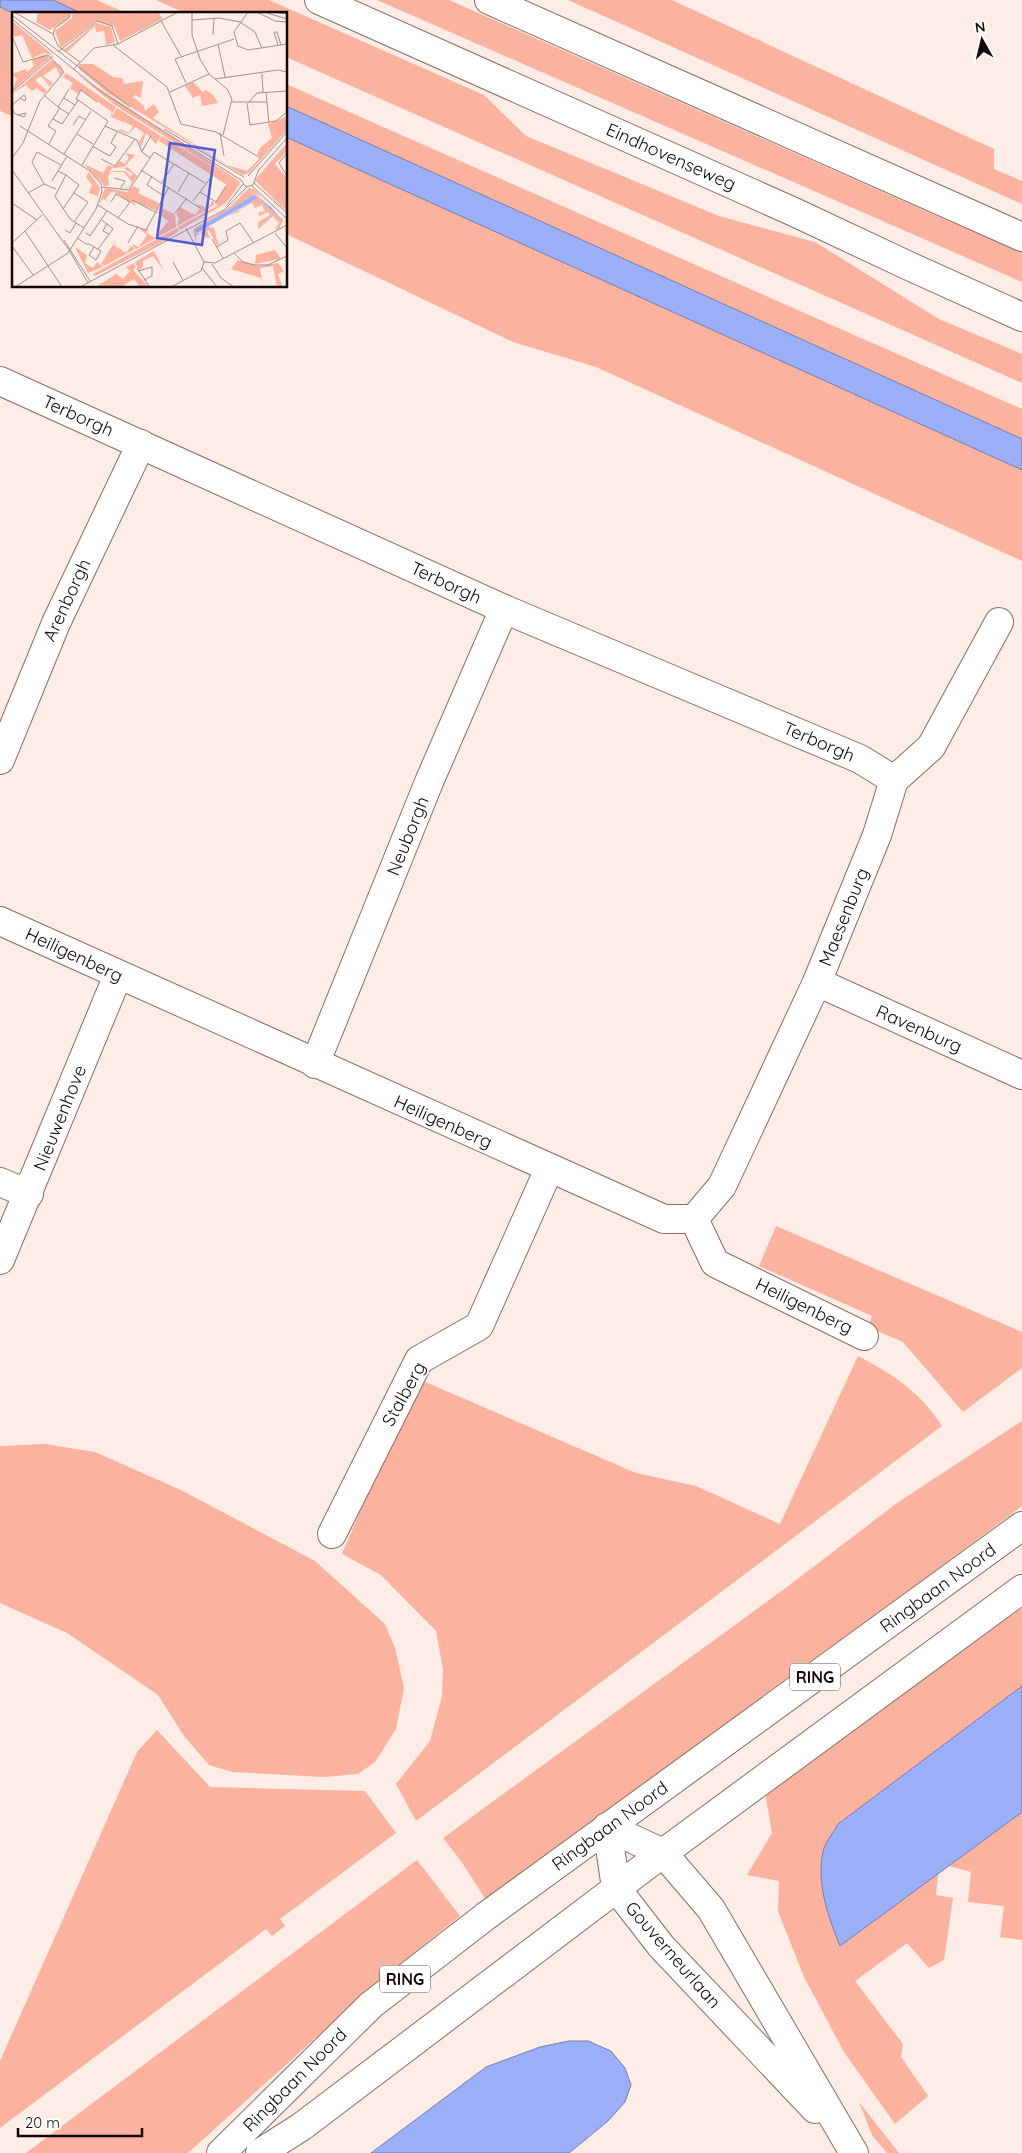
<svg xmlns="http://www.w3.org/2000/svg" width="1022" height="2153" font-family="Quicksand,sans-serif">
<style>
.green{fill:#fbb29f}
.water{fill:#9caff9;stroke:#737db0}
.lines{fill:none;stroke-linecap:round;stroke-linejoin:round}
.minor-casing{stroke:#886e67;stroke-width:30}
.major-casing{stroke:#886e67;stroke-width:30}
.minor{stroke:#fff;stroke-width:28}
.major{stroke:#fff;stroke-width:28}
.labels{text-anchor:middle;stroke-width:4;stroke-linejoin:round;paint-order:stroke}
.shield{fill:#fff;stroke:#595351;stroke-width:1}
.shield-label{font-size:16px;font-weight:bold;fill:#120907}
.street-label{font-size:18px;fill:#120907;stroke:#fff}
.inset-road{fill:none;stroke:#a0918d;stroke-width:1}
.view{fill:#4d5cd2;fill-opacity:0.15;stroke:#4d5cd2;stroke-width:2.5}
.inset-edge{fill:none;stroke:#120907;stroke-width:2.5}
</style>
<rect width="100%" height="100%" fill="#feece7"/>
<g class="green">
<polygon points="53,0 97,0 128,14 83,14"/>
<polygon points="156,0 269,0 484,95 526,136 719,216 815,242 939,319 1022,354 1022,383 286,57 286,14 187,14"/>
<polygon points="377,0 449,0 946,220 1022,252 1022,282"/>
<polygon points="568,0 672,0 994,149 994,169 1022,181 1022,204"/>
<polygon points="0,7 15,14 14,117 0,111"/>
<polygon points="286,84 1022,409 1022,439 286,106"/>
<polygon points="286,137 1022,470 1022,561 596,367 513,342 286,234"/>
<polygon points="776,1226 1022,1332 1022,1368 963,1412 903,1342 868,1327 872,1316 759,1266"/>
<path d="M 858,1356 C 894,1375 919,1391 942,1426 L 416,1821 L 396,1784 L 430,1741 L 442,1696 L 443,1669 L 436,1631 L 381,1575 L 342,1554 L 416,1378 L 636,1473 L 696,1486 L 780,1524 Z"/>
<polygon points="1022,1421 1022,1506 576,1839 486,1900 461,1861 443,1838 791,1584 897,1503"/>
<polygon points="45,1444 95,1452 181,1490 315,1561 385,1624 395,1648 404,1688 396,1729 375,1762 358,1774 324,1777 232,1772 209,1765 184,1736 158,1695 67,1633 0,1603 0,1446"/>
<polygon points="1022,1608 1022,1686 838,1824 840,1946 938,1874 936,1895 953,1898 944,1960 929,1968 907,1943 855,1981 903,2044 901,2057 928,2096 895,2124 844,2052 804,1977 778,1911 779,1881 747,1875 772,1833 765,1792"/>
<polygon points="157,1730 210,1787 365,1791 396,1833 280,1919 285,1926 272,1936 266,1929 0,2128 0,2061 137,1752"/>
<polygon points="1022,1812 1022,1940 1000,1937 1004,1906 968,1902 971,1872 949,1866"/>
<polygon points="417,1860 460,1916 381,1979 188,2153 26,2153"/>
<polygon points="859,2102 899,2153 887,2153 872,2135"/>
</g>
<g class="water">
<polygon points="0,0 53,0 83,14 15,14 0,7"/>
<polygon points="286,106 1022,439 1022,470 286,137"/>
<path d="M 1022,1686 L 1022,1812 L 840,1946 C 828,1916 815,1881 824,1848 C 827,1840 834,1832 838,1824 Z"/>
<polygon points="569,2041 588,2041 611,2051 625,2068 631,2085 625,2102 608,2121 569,2153 371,2153 486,2067 540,2047"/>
</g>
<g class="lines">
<defs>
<g id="minor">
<polyline points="0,381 504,609 860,759 894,780"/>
<polyline points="0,760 56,623 141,444"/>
<polyline points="0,921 664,1219 694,1219"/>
<polyline points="817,982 1022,1075"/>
<polyline points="315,1064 429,782 504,609"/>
<polyline points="0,1182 29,1194"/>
<polyline points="694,1219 722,1186 817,982 877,835 894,780 931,747 999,622"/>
<polyline points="694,1219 715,1263 864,1336"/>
<polyline points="0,1260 118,975"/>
<polyline points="332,1534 419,1360 479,1326 549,1169"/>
<polyline points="607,1827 663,1853 711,1909 854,2153"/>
<polyline points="607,1827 616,1888 661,1946 815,2109"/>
</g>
<g id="major">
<polyline points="319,0 794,212 909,266 1022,317"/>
<polyline points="489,0 1022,237"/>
<polyline points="221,2153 371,2005 486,1916 1022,1526"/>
<polyline points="260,2153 301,2127 663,1853 1022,1589"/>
</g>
</defs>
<use href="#minor" class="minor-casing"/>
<use href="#major" class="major-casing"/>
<use href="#minor" class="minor"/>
<use href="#major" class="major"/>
</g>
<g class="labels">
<g class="shield">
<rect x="790" y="1663.5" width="50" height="27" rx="4"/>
<rect x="380" y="1965.5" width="50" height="27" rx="4"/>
</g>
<g class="shield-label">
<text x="815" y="1683">RING</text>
<text x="405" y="1985">RING</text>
</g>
<g class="street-label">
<text transform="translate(671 157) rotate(24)" y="6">Eindhovenseweg</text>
<text transform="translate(78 416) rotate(24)" y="6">Terborgh</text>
<text transform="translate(446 583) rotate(25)" y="6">Terborgh</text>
<text transform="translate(67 600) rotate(-65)" y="6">Arenborgh</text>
<text transform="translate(819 742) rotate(23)" y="6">Terborgh</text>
<text transform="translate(408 836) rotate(-68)" y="6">Neuborgh</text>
<text transform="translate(844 917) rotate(-68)" y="6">Maesenburg</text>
<text transform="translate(74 955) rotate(25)" y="6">Heiligenberg</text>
<text transform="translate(919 1029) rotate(24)" y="6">Ravenburg</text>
<text transform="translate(60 1118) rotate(-68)" y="6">Nieuwenhove</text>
<text transform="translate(443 1122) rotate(24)" y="6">Heiligenberg</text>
<text transform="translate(804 1306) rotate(26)" y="6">Heiligenberg</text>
<text transform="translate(404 1394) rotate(-61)" y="6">Stalberg</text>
<text transform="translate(938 1588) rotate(-36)" y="6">Ringbaan Noord</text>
<text transform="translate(610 1826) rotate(-36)" y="6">Ringbaan Noord</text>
<text transform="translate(673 1955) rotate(49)" y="6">Gouverneurlaan</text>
<text transform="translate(295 2080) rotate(-45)" y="6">Ringbaan Noord</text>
</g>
</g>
<g transform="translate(12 12)">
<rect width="275" height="275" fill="#feece7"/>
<path d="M 26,0 L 57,0 L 58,5 L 38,18 L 24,10 ZM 59,0 L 146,0 L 151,7 L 108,29 L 102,14 L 84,9 L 49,36 L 43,19 L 60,6 ZM 0,9 L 41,43 L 32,41 L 20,46 L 10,23 L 2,25 ZM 84,11 L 99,15 L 103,30 L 94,33 L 92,19 L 84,20 L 83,14 L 55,40 L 52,38 ZM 31,43 L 38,45 L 0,79 L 5,67 L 0,62 L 14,57 L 15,60 L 22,54 L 20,48 ZM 39,48 L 44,50 L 49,60 L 46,51 L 50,55 L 51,61 L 48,64 L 44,55 L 31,64 L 41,71 L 38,75 L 29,64 L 23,68 L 35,79 L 32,82 L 25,76 L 20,79 L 14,73 L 0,82 ZM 67,52 L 81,52 L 101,65 L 110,66 L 112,72 L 131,69 L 129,86 L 123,83 L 121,85 L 132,94 L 133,99 L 142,92 L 147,100 L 141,106 L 215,153 L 235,159 L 247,147 L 245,143 L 248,136 L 260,126 L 256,112 L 273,105 L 275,118 L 237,161 L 231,163 L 96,81 L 67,57 ZM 54,61 L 104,95 L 97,107 L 100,100 L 69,78 L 66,82 L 58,76 L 61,71 L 51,65 ZM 65,62 L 227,169 L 228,172 L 214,191 L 168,218 L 166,215 L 205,194 L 204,191 L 192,200 L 184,192 L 196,196 L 200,189 L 203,191 L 215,173 L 147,129 L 150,124 L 227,171 L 103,93 ZM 181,70 L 191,80 L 194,78 L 201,83 L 206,91 L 190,94 L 188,83 L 181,86 L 173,74 ZM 105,96 L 149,124 L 144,132 L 134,121 L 129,135 L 127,130 L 132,121 L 123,115 L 117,122 L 107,119 L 108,117 L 117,121 L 121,114 L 99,105 ZM 275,131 L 275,139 L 263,152 L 275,166 L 275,200 L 243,168 ZM 113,141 L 123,143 L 112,155 L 101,156 L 96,161 L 101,159 L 113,159 L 117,162 L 117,165 L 121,162 L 113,157 L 114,154 L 125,164 L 117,176 L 111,176 L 117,175 L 120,170 L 112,160 L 100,160 L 96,164 L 97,173 L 92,174 L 72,152 L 91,161 L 96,153 L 101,155 L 108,149 L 113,152 L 117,145 ZM 77,160 L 88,176 L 85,188 L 85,184 L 77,181 L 80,173 L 74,165 ZM 122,174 L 128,178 L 126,181 L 147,191 L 145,199 L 121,189 L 124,194 L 101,179 L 93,187 L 97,190 L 91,187 L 87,192 L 93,176 L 115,180 ZM 237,176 L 242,177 L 249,185 L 236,178 L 247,185 L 259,195 L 271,208 L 267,217 L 263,217 L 267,211 L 261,204 L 246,217 L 246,210 L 258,203 L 256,200 L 247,204 L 247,200 L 253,199 L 250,193 L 243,196 L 240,191 L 227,198 L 227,202 L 226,200 L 216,204 L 246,186 L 270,207 L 259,195 L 242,183 L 184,217 L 183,222 L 189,221 L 184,224 L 184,232 L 181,217 L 219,194 ZM 147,195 L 163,202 L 164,215 L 124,237 L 119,232 L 127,235 L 135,223 L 128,217 L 136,217 L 135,221 L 143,226 L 156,209 L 146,201 ZM 168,195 L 183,203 L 188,196 L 191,200 L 165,214 L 167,206 L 164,202 ZM 207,207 L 196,215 L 202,216 L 206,232 L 214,225 L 205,234 L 197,218 L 195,219 L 198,226 L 191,225 L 189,220 ZM 165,216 L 167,219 L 148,231 L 83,264 L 81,262 ZM 104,228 L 102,233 L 114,241 L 119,234 L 123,237 L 92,254 L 89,252 ZM 63,235 L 75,243 L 73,251 L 81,256 L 85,250 L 91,255 L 76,261 ZM 263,238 L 269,247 L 243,252 L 244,243 ZM 142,239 L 152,259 L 141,244 L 131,249 L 131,255 L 127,258 L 123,250 ZM 226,248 L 247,254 L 266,251 L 272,259 L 266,262 L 270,274 L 265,275 L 261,254 L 248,256 L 251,275 L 249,266 L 219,257 ZM 122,251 L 124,255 L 121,258 L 137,275 L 128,275 L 122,267 L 109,275 L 84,275 L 104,262 L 111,267 L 118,259 L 114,255 Z" fill="#fbb29f"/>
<path d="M 242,183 L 259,195 L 270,208 L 246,186 L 183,222 L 184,217 Z" fill="#9caff9"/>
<path class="inset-road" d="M 2,0 L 41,22M 180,0 L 180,23 L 188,47 L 197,62 L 215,77 L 220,87 L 211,123M 236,0 L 222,20 L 226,34 L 236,38 L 275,32M 245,0 L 263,9 L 275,10M 252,0 L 275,7M 260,0 L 275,2M 0,3 L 118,95M 0,7 L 91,81 L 229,168 L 234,175 L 241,173 L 247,157M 180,8 L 207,6 L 228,10 L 243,20 L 250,36M 149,9 L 169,44M 41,22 L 46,34 L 68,50M 41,22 L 43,16 L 57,6 L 58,0M 201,23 L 202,6M 0,24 L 11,50 L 36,43 L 52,60 L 28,89 L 11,131 L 0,146M 206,32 L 213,65M 101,33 L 155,75 L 169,112 L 204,120 L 245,144M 266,33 L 262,20 L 265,20 L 269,33M 46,40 L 85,9 L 100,14 L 106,32M 61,58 L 82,36 L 106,32 L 166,0M 250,62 L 251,80M 203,67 L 266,58 L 275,60M 174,71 L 163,47 L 222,27M 0,80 L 41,44M 158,80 L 197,62M 254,80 L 257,111M 32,83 L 46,95M 52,86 L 63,93 L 66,88 L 96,109 L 70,153M 66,88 L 64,87 L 69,78 L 85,90M 220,90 L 255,90M 235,91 L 238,113 L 264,109 L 275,100M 236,91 L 245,81 L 275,79M 0,93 L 12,83 L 14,86 L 13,89 L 8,86M 0,96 L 2,101 L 6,103 L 12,105 L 14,101 L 6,103M 57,102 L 46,95 L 57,77M 41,107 L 50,112 L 63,93M 61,113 L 67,104 L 74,108M 93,114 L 125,128 L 130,140 L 138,146M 152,117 L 232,165M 208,121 L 212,144M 65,122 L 81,132M 37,132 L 44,119 L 36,114 L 48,96M 80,134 L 98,144 L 104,135 L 99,131 L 105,120M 130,139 L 139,124M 275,141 L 267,151 L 275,164M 52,142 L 79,99M 89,147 L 103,154 L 123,127M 0,158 L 57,238 L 76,271M 129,158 L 188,196M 46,159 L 54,163 L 43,184 L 58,207 L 72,216M 246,159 L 275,126M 140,164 L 135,173 L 152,184M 236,164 L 275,120M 102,166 L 113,169 L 108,177M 40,169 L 55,144M 150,170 L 162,152M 242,171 L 275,201M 32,172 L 20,150 L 25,140 L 49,153M 240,174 L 275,207M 90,175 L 117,178 L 142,140 L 193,171M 166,180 L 177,161M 188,180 L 204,190 L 214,174M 16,181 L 32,172 L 44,177M 62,181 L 76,190 L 62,210M 120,188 L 145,201M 181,189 L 199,165M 99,190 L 104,182 L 118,190 L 106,206M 0,191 L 25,208M 86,193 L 116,212 L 134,218 L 157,175M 215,193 L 231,172M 51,197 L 67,173 L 54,163M 163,201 L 175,186M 95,211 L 91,219 L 97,222M 174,216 L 192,250M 53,218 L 58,221 L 64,211M 13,219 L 50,275M 74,221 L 78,224 L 95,199M 263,221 L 275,236M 65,226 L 74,232 L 77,232 L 89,239 L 84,248 L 77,243 L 82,235M 200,227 L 211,246M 52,228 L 78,269M 0,231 L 30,203M 116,231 L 126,214M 0,234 L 21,263M 205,235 L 216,228 L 214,219 L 228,211 L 241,230M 86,237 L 101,217 L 90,208M 222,241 L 231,250 L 243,253 L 256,253 L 275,244M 161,250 L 171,268M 192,250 L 203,251 L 275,213M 200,252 L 209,266 L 222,275M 125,256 L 138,275M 190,256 L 205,275M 126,259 L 140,255 L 140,264 L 132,268M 3,275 L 56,241 L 84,197 L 90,180 L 89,172 L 78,159 L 8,114M 68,275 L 212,198 L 235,175M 159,275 L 189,259 L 192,250"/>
<path class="view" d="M 158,131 L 203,138 L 190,233 L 145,226 Z"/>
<rect width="275" height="275" class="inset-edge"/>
</g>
<g transform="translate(982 40) rotate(352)" stroke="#ffffff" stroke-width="4" paint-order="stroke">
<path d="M0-4L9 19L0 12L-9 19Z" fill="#120907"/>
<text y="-8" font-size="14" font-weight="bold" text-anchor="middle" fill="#120907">N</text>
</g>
<path d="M18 2128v8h124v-8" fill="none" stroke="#120907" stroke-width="2.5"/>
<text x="25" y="2128" font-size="15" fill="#120907" stroke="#ffffff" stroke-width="4" paint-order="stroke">20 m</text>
</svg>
